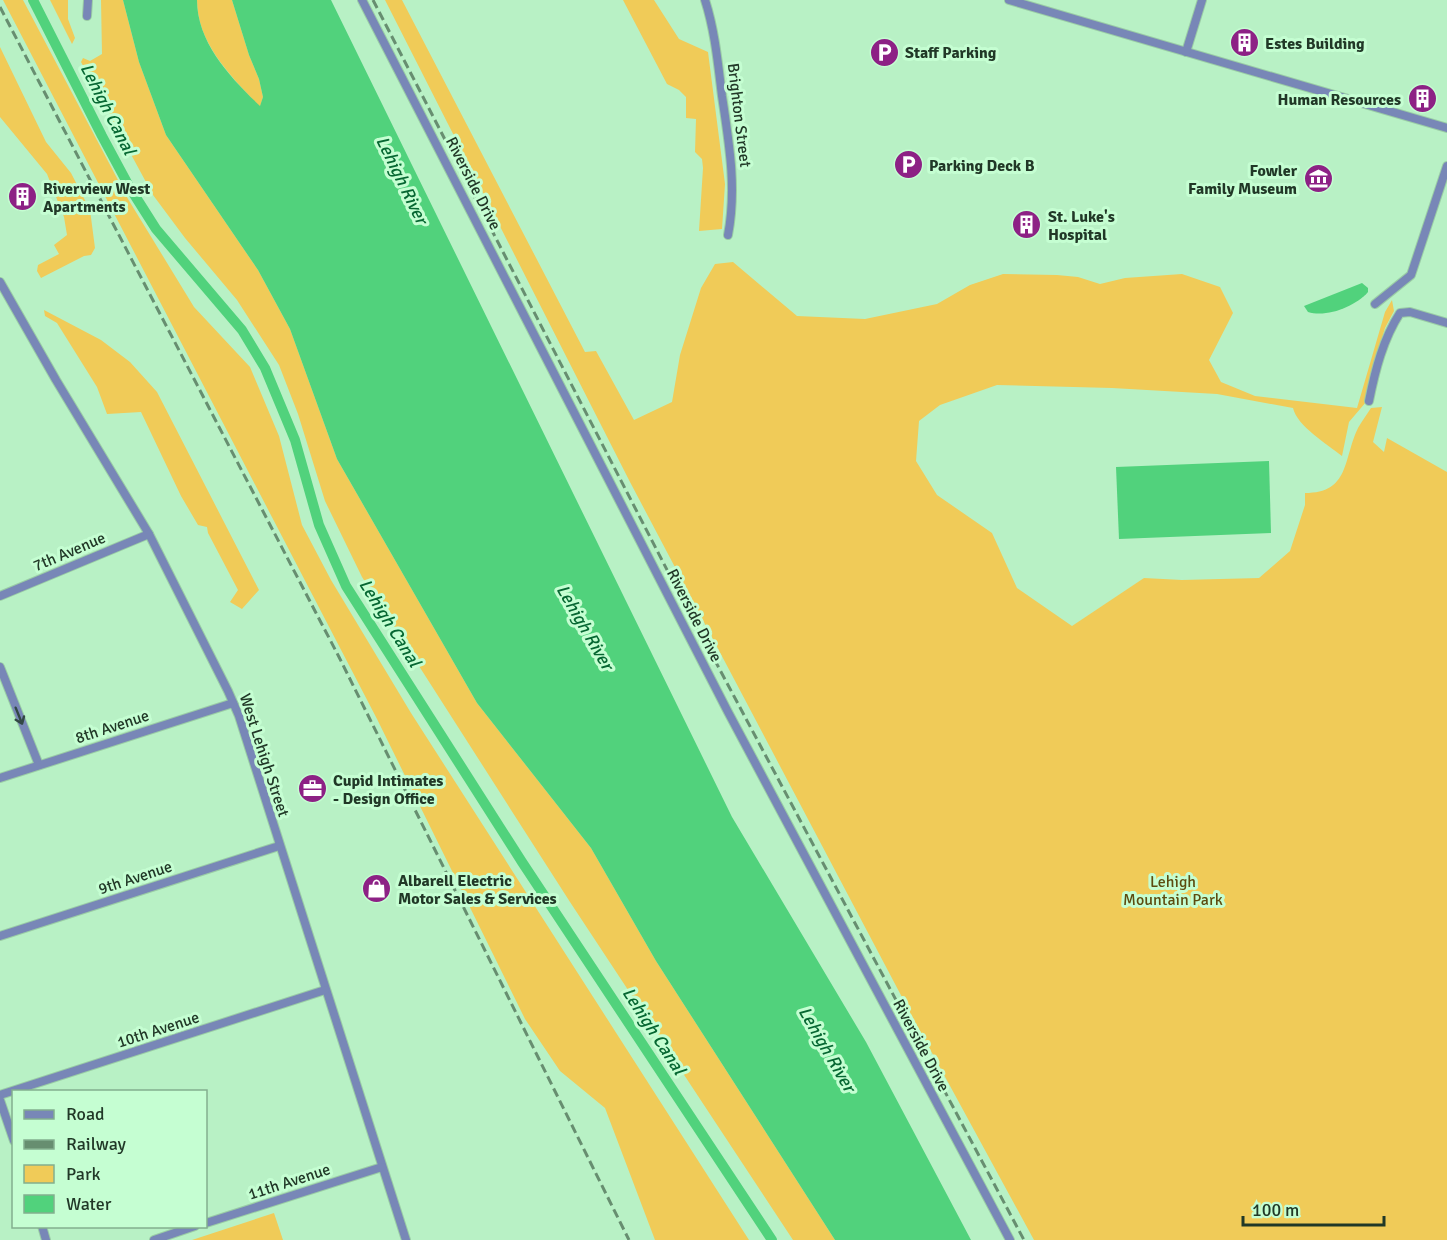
<svg xmlns="http://www.w3.org/2000/svg" width="1447" height="1240" font-family="Signika,sans-serif">
<style>
.green{fill:#f0cb58}
.water{fill:#51d27c}
.lines{fill:none;stroke-linecap:round;stroke-linejoin:round}
.canal{stroke:#51d27c;stroke-width:10}
.minor-casing{stroke:#9acca5;stroke-width:10}
.minor{stroke:#7887b7;stroke-width:8}
.rail{stroke:#678e70;stroke-width:3;stroke-dasharray:9 4.5;stroke-linecap:butt}
.oneway{stroke:#324844}
.labels{text-anchor:middle;stroke-width:6;stroke-linejoin:round;paint-order:stroke}
.poi-label{font-size:16px;font-weight:bold;fill:#213827;stroke:#c5fed2;text-anchor:start}
.street-label{font-size:16px;fill:#213827;stroke:#c5fed2}
.park-label{font-size:16px;fill:#5d4b0f;stroke:#c5fed2}
.water-label{font-size:18px;font-style:italic;fill:#066732;stroke:#c5fed2}
</style>
<rect width="100%" height="100%" fill="#b8f1c5"/>
<g class="green">
<polygon points="3,0 23,0 128,199 194,307 250,367 279,436 302,525 331,580 411,713 749,1240 655,1240 605,1108 560,1071 525,1019 377,719"/>
<polygon points="50,0 68,0 68,19 75,38 72,44"/>
<polygon points="101,0 123,0 139,62 166,135 258,270 290,329 337,459 477,703 591,848 656,961 835,1240 793,1240 570,902 362,577 325,501 298,414 279,365 237,300 185,238 153,195 81,62 83,58 90,61 102,54"/>
<path d="M 197,0 L 232,0 L 249,55 L 259,79 L 263,97 L 260,107 C 232,77 197,44 197,0 Z"/>
<path d="M 385,0 L 402,0 L 585,352 L 596,351 L 634,420 L 672,402 L 680,355 L 701,288 L 715,264 L 733,262 L 797,316 L 865,319 L 937,304 L 970,285 L 1003,274 L 1057,275 L 1078,277 L 1100,284 L 1125,278 L 1182,274 L 1220,287 L 1233,313 L 1209,360 L 1221,382 L 1255,396 L 1357,408 L 1385,312 L 1392,300 L 1394,311 L 1385,328 L 1370,379 L 1366,402 L 1349,422 L 1342,456 C 1327,444 1297,426 1293,408 L 1217,394 L 1112,388 L 997,385 L 940,405 L 919,421 L 916,461 L 937,495 L 992,533 L 1017,588 L 1072,626 L 1144,578 L 1182,580 L 1259,578 L 1290,551 L 1305,505 L 1305,493 C 1350,493 1343,459 1358,428 C 1362,421 1367,414 1371,408 L 1382,407 L 1373,442 L 1384,452 L 1387,438 L 1447,472 L 1447,1240 L 1034,1240 L 913,1018 L 630,482 Z"/>
<polygon points="623,0 654,0 679,39 708,52 725,184 722,229 699,231 703,168 702,159 695,152 696,119 686,118 686,97 679,90 667,84"/>
<polygon points="0,47 46,142 71,173 90,210 95,248 91,255 84,256 41,278 37,271 38,265 59,254 54,245 67,235 64,217 47,174 0,117"/>
<polygon points="44,310 101,340 130,362 157,392 259,590 242,609 230,602 238,590 208,533 207,527 198,525 181,496 141,412 107,414 97,387 57,323 45,316"/>
<polygon points="274,1213 283,1240 192,1240"/>
</g>
<g class="water">
<path d="M 123,0 L 197,0 C 197,43 231,78 260,106 L 263,97 L 259,79 L 249,55 L 232,0 L 331,0 L 732,817 L 866,1042 L 971,1240 L 835,1240 L 656,961 L 591,848 L 477,703 L 337,459 L 290,329 L 258,270 L 166,135 L 139,62 Z"/>
<path d="M 1362,283 L 1368,288 L 1368,292 C 1356,306 1327,318 1308,312 L 1304,306 Z"/>
<polygon points="1269,461 1271,533 1119,539 1116,467"/>
</g>
<g class="lines">
<polyline class="canal" points="33,0 102,136 130,188 156,229 242,330 265,368 295,440 319,525 346,586 522,862 772,1240"/>
<defs>
<g id="minor">
<polyline points="362,0 728,712 1010,1240"/>
<path d="M 705,0 C 715,31 718,64 722,96 C 729,143 737,188 728,235"/>
<polyline points="1009,0 1447,128"/>
<polyline points="87,16 88,0"/>
<polyline points="1186,52 1202,0"/>
<polyline points="0,282 56,380 149,534 228,691 239,716 406,1240"/>
<polyline points="1375,304 1411,275 1447,166"/>
<path d="M 1369,401 C 1375,371 1383,339 1400,313 L 1410,312 L 1447,323"/>
<polyline points="0,596 149,534"/>
<polyline points="0,667 39,765"/>
<polyline points="0,778 233,703"/>
<polyline points="0,936 279,846"/>
<polyline points="0,1095 325,990"/>
<polyline points="0,1100 14,1141"/>
<polyline points="206,1223 382,1167"/>
<polyline points="42,1226 46,1240"/>
<polyline points="154,1240 195,1226"/>
</g>
</defs>
<use href="#minor" class="minor-casing"/>
<use href="#minor" class="minor"/>
<g class="rail">
<polyline points="373,0 680,595 1024,1240"/>
<polyline points="0,7 339,657 629,1240"/>
</g>
</g>
<defs><path id="oneway-shaft" d="M-6 0H5M1.5-3L5.5 0L1.5 3" fill="none" stroke-width="1.6" stroke-linecap="round" stroke-linejoin="round" transform="scale(1.5)"/></defs>
<use class="oneway" href="#oneway-shaft" transform="translate(19 716) rotate(68)"/>
<defs>
<symbol id="building-disc" viewBox="-11 -11 22 22"><circle r="9.5" fill="#8d2185" stroke="#c5fed2"/><path d="M-4-6H4V6H1V3H-1V6H-4ZM-2.5-4.3h1.7v1.8h-1.7ZM.8-4.3h1.7v1.8H.8ZM-2.5-1h1.7V.8h-1.7ZM.8-1h1.7V.8H.8Z" fill="#fff"/></symbol>
<symbol id="parking-disc" viewBox="-11 -11 22 22"><circle r="9.5" fill="#8d2185" stroke="#c5fed2"/><path d="M-3.5-5.5H1a3.5 3.5 0 0 1 0 7H-1V5.5H-3.5ZM-1-3.4V-.6H.8a1.4 1.4 0 0 0 0-2.8Z" fill="#fff"/></symbol>
<symbol id="museum-disc" viewBox="-11 -11 22 22"><circle r="9.5" fill="#8d2185" stroke="#c5fed2"/><path d="M0-6L6-3V-2H-6V-3ZM-5-1h2V3h-2ZM-1-1h2V3h-2ZM3-1h2V3H3ZM-6 4H6V6H-6Z" fill="#fff"/></symbol>
<symbol id="office-disc" viewBox="-11 -11 22 22"><circle r="9.5" fill="#8d2185" stroke="#c5fed2"/><path d="M-6-3h4V-5.5h4V-3h4V5H-6ZM-1-4.5V-3h2v-1.5ZM-6 0V1H6V0Z" fill="#fff"/></symbol>
<symbol id="shop-disc" viewBox="-11 -11 22 22"><circle r="9.5" fill="#8d2185" stroke="#c5fed2"/><path d="M-5-2.5h2.3a2.7 3.5 0 0 1 5.4 0H5L5.5 6h-11ZM-1.5-2.5h3a1.5 2.3 0 0 0-3 0Z" fill="#fff"/></symbol>
</defs>
<g fill-rule="evenodd">
<use href="#building-disc" x="1228" y="26" width="33" height="33"/>
<use href="#parking-disc" x="868" y="36" width="33" height="33"/>
<use href="#building-disc" x="1406" y="82" width="33" height="33"/>
<use href="#parking-disc" x="892" y="148" width="33" height="33"/>
<use href="#museum-disc" x="1302" y="162" width="33" height="33"/>
<use href="#building-disc" x="6" y="180" width="33" height="33"/>
<use href="#building-disc" x="1010" y="208" width="33" height="33"/>
<use href="#office-disc" x="296" y="772" width="33" height="33"/>
<use href="#shop-disc" x="360" y="872" width="33" height="33"/>
</g>
<g class="labels">
<g class="poi-label">
<text x="1265" y="49">Estes Building</text>
<text x="905" y="58">Staff Parking</text>
<text x="1401" y="105" text-anchor="end">Human Resources</text>
<text x="929" y="171">Parking Deck B</text>
<text x="1297" y="176" text-anchor="end">Fowler<tspan x="1297" dy="18">Family Museum</tspan></text>
<text x="43" y="194">Riverview West<tspan x="43" dy="18">Apartments</tspan></text>
<text x="1048" y="222">St. Luke's<tspan x="1048" dy="18">Hospital</tspan></text>
<text x="333" y="786">Cupid Intimates<tspan x="333" dy="18">- Design Office</tspan></text>
<text x="398" y="886">Albarell Electric<tspan x="398" dy="18">Motor Sales &amp; Services</tspan></text>
</g>
<g class="street-label">
<text transform="translate(740 115) rotate(83)" y="6">Brighton Street</text>
<text transform="translate(474 183) rotate(63)" y="6">Riverside Drive</text>
<text transform="translate(69 551) rotate(-23)" y="6">7th Avenue</text>
<text transform="translate(695 615) rotate(63)" y="6">Riverside Drive</text>
<text transform="translate(112 726) rotate(-18)" y="6">8th Avenue</text>
<text transform="translate(265 755) rotate(72)" y="6">West Lehigh Street</text>
<text transform="translate(135 877) rotate(-18)" y="6">9th Avenue</text>
<text transform="translate(158 1029) rotate(-18)" y="6">10th Avenue</text>
<text transform="translate(922 1045) rotate(62)" y="6">Riverside Drive</text>
<text transform="translate(289 1181) rotate(-18)" y="6">11th Avenue</text>
</g>
<g class="park-label">
<text x="1173" y="887">Lehigh<tspan x="1173" dy="18">Mountain Park</tspan></text>
</g>
<g class="water-label">
<text transform="translate(108 109) rotate(63)" y="6">Lehigh Canal</text>
<text transform="translate(402 180) rotate(64)" y="6">Lehigh River</text>
<text transform="translate(390 623) rotate(58)" y="6">Lehigh Canal</text>
<text transform="translate(585 627) rotate(60)" y="6">Lehigh River</text>
<text transform="translate(654 1031) rotate(57)" y="6">Lehigh Canal</text>
<text transform="translate(827 1049) rotate(60)" y="6">Lehigh River</text>
</g>
</g>
<rect x="12" y="1090" width="195" height="138" fill="#c5fed2" stroke="#83af8e" stroke-width="1.5"/>
<rect x="24" y="1110" width="30" height="9" fill="#7887b7" stroke="#83af8e" stroke-width="1.5"/>
<text x="66" y="1120" font-size="18" fill="#213827">Road</text>
<rect x="24" y="1140" width="30" height="9" fill="#678e70" stroke="#83af8e" stroke-width="1.5"/>
<text x="66" y="1150" font-size="18" fill="#213827">Railway</text>
<rect x="24" y="1165" width="30" height="18" fill="#f0cb58" stroke="#83af8e" stroke-width="1.5"/>
<text x="66" y="1180" font-size="18" fill="#213827">Park</text>
<rect x="24" y="1195" width="30" height="18" fill="#51d27c" stroke="#83af8e" stroke-width="1.5"/>
<text x="66" y="1210" font-size="18" fill="#213827">Water</text>
<path d="M1243 1216v9h141v-9" fill="none" stroke="#213827" stroke-width="3"/>
<text x="1252" y="1216" font-size="18" fill="#213827" stroke="#c5fed2" stroke-width="4.5" paint-order="stroke">100 m</text>
</svg>
